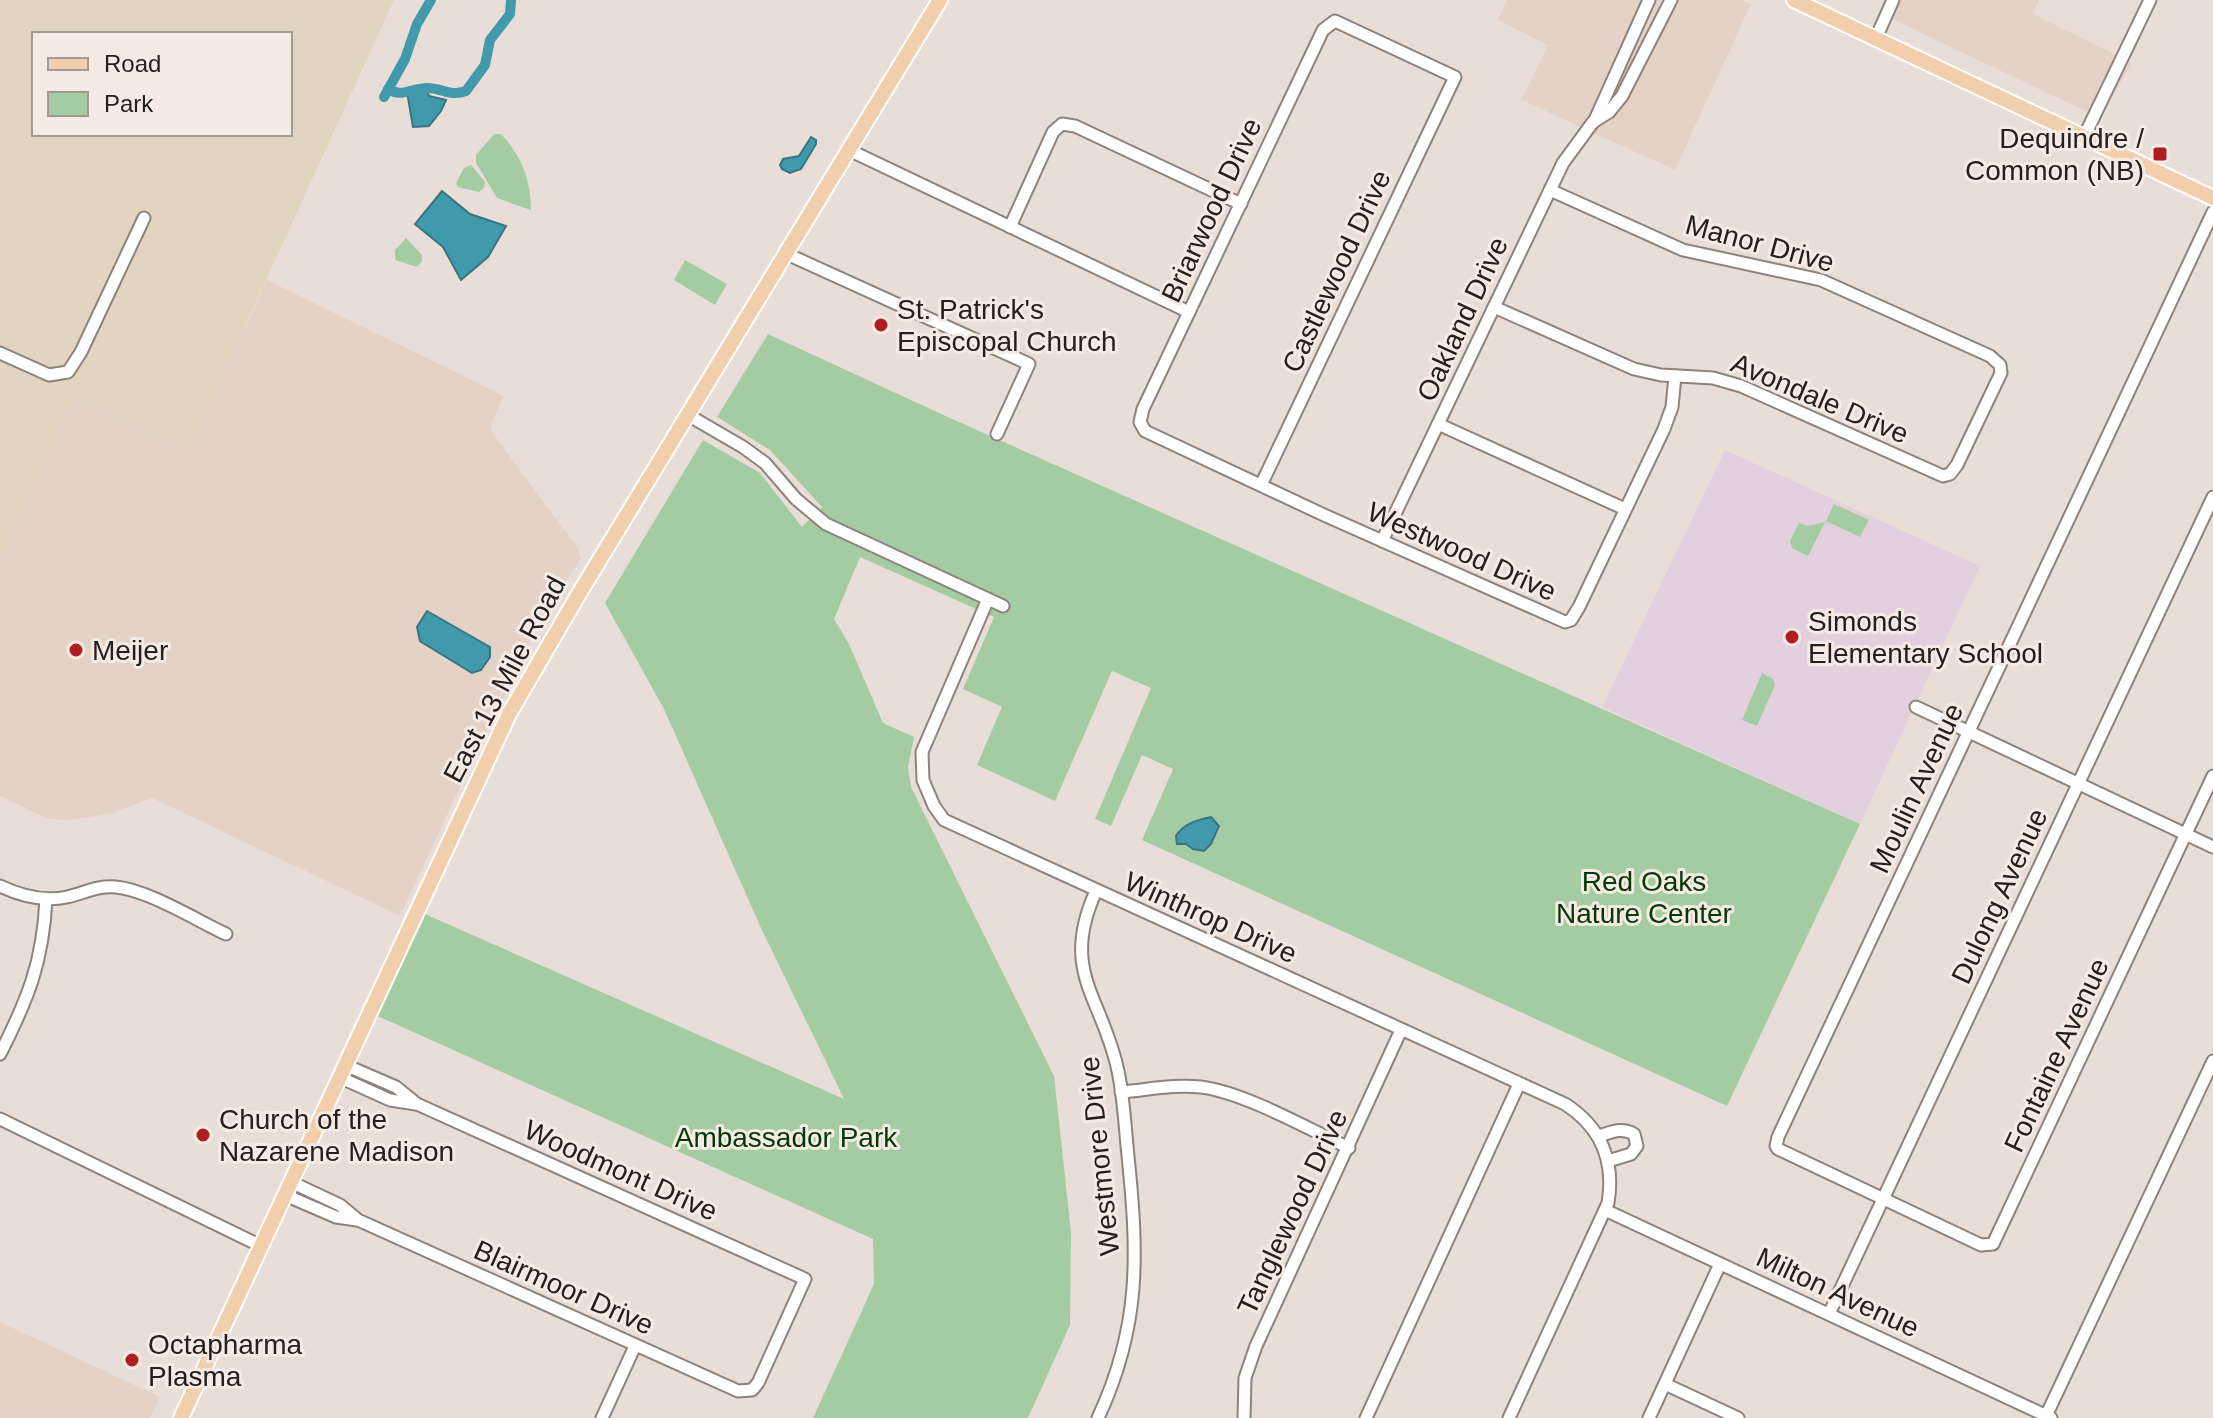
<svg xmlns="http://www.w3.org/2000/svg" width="2213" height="1418" font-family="Arial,sans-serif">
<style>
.built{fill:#e4d2c7}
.industrial{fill:#e1d5c1;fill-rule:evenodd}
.education{fill:#e3d0df}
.green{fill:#a4cca2}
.water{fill:#419aac;stroke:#387581;stroke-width:2}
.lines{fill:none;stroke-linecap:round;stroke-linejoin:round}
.canal{stroke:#419aac;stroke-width:10}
.minor-casing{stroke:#8d837c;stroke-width:15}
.major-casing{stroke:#fff;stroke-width:18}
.minor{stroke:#fff;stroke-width:11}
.major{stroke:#f1ceac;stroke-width:14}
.poi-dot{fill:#af1e20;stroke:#f6ebe4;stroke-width:3}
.labels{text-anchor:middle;stroke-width:6;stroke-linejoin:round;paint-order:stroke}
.poi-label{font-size:28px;fill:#24201e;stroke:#f6ebe4;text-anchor:start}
.street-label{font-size:28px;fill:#24201e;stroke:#f6ebe4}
.park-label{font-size:28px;fill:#033907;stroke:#f6ebe4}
</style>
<rect width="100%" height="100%" fill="#e9ded7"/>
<g class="built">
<polygon points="1507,0 1742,0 1751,4 1675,170 1521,100 1548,45 1498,20"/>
<polygon points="1901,0 2039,0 2033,14 2132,63 2100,118 1892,19"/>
<polygon points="267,280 504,396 491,424 492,432 577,547 581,558 530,636 530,648 480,744 400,916 152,798 112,813 74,820 49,819 0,796 0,557 74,397 188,450"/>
<polygon points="0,1322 160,1397 150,1418 0,1418"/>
</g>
<path class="industrial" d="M 0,0 L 394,0 L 188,451 L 74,397 L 0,557 ZM 34,34 L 290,34 L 290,134 L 34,134 Z"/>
<polygon class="education" points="1725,450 1980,566 1860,824 1602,707"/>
<g class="green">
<path d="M 494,134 L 501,134 C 521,155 531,180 531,210 L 497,198 L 476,163 L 476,155 Z"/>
<polygon points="471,165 485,182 484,188 479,192 458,187 456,183 464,168"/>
<polygon points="406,238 422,255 422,261 417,267 395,260 395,250"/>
<polygon points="685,260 727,284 715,305 674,280"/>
<polygon points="768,334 950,418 1860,824 1727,1106 1142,840 1173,769 1142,755 1111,826 1095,819 1151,688 1112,671 1055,801 977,765 1002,707 963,689 994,617 860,557 834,619 849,644 883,723 914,737 908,767 911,787 1054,1076 1071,1232 1070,1325 1028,1418 813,1418 874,1284 873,1239 371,1013 418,911 844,1099 761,928 664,709 605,603 703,440 760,473 802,527 822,507 770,450 717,417"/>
<polygon points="1834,504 1869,520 1860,537 1826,521"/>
<polygon points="1825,522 1808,556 1792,548 1790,541 1799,523 1807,526"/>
<polygon points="1762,673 1773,679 1775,685 1757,726 1742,720"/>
</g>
<g class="water">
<polygon points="426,88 429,96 446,100 441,111 429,126 413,127 407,92"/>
<polygon points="811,137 816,140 816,144 801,169 790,173 782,169 780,165 783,159 799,156"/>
<polygon points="442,191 470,214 506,226 488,257 461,280 443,247 415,224"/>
<polygon points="427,611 490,647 490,657 481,670 472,673 420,641 417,627"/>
<path d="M 1211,817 L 1219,826 L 1211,844 L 1204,851 L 1193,849 L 1186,844 L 1177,844 L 1176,836 C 1183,824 1197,820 1211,817 Z"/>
</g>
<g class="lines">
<g class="canal">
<path d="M 388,89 C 402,98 412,88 427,88 C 442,88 450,97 466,91 L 485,65 L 490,40 L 510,14 L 511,0"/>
<polyline points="384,97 405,59 417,24 431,0"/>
</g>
<defs>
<g id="minor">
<polyline points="1876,38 1893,0"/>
<polyline points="1594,122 1649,0"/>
<polyline points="2084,137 2150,0"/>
<polyline points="849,150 1189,312"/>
<polyline points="2213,212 1778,1137 1776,1146 1778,1149 1981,1245 1993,1244 2213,776"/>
<polyline points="1010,227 1053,132 1062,124 1075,126 1241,204"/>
<polyline points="787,254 1029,364 997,434"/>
<polyline points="1494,307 1634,369 1661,375 1713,378 1741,386 1943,476 1950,474 1957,465 2001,373 2000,365 1990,356 1821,280 1683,250 1550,190"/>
<polyline points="0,353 49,375 68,372 81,352 144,218"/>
<polyline points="688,415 743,447 765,463 796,499 826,524 1003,606"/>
<polyline points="1438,424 1625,509"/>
<polyline points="1261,485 1455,77 1335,21 1323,30 1143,409 1140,422 1145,431 1324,515 1565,622 1571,620 1579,607 1664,429 1672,407 1675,376"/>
<polyline points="1382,541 1563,163 1593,122 1609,112 1622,96 1671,0"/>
<path d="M 988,599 L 922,752 L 923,780 L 934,806 L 944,820 L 1565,1104 C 1601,1127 1615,1161 1608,1203 L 1509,1418"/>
<polyline points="1916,707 2213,847"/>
<path d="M 0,886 C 21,896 44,902 67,897 C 84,893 99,885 116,887 C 148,890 196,920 226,934"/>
<path d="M 1096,891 C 1059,972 1103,998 1118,1071 C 1124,1099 1125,1128 1128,1156 C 1138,1254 1141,1326 1098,1418"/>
<path d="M 0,1054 C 28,999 43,962 46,899"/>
<polyline points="339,1077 390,1100 416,1104"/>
<path d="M 1121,1092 C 1147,1090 1174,1084 1201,1087 C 1243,1092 1309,1129 1349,1148"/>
<polyline points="0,1119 261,1246"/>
<path d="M 1599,1136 C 1612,1132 1621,1127 1634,1134 L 1637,1146 L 1631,1154 L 1608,1161"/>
<polyline points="291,1182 340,1205 358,1220 738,1391 752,1390 758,1383 805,1279 417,1104 396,1087 345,1065"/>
<polyline points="285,1195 336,1217 357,1220"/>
<polyline points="1605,1210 2051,1418"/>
<polyline points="1829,1314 2213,497"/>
<polyline points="1665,1384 1738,1418"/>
<polyline points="2046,1416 2213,1061"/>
<polyline points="602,1418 635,1346"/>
<polyline points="1244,1418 1245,1378 1256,1346 1401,1030"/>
<polyline points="1366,1418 1519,1084"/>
<polyline points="1649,1418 1720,1264"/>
</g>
<g id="major">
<polyline points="1794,0 2213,198"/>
<polyline points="181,1418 509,714 580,592 940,0"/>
</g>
</defs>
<use href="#minor" class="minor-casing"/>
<use href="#major" class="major-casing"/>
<use href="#minor" class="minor"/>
<use href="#major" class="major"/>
</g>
<g class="poi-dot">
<rect x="2152" y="146" width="16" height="16" rx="4"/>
<circle cx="881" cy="325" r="8"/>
<circle cx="1792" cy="637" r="8"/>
<circle cx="76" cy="650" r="8"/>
<circle cx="203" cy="1135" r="8"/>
<circle cx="132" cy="1360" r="8"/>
</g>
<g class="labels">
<g class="poi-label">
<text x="2144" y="148" text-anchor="end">Dequindre /<tspan x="2144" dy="32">Common (NB)</tspan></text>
<text x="897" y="319">St. Patrick's<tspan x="897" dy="32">Episcopal Church</tspan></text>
<text x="1808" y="631">Simonds<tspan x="1808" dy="32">Elementary School</tspan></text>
<text x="92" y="660">Meijer</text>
<text x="219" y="1129">Church of the<tspan x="219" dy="32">Nazarene Madison</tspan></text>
<text x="148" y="1354">Octapharma<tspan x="148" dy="32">Plasma</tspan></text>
</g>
<g class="street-label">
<text transform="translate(1211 210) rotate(-65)" y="10">Briarwood Drive</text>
<text transform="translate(1760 243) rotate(15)" y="10">Manor Drive</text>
<text transform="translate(1336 271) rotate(-65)" y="10">Castlewood Drive</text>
<text transform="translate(1462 319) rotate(-65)" y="10">Oakland Drive</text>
<text transform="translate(1820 398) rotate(23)" y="10">Avondale Drive</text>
<text transform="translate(1462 551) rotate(24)" y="10">Westwood Drive</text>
<text transform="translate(504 679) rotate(-62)" y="10">East 13 Mile Road</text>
<text transform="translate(1916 788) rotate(-65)" y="10">Moulin Avenue</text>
<text transform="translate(1999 896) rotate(-65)" y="10">Dulong Avenue</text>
<text transform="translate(1211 917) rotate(24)" y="10">Winthrop Drive</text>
<text transform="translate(2056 1055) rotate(-65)" y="10">Fontaine Avenue</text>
<text transform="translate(1099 1156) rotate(-96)" y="10">Westmore Drive</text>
<text transform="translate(621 1170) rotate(24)" y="10">Woodmont Drive</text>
<text transform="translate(1292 1212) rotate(-65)" y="10">Tanglewood Drive</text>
<text transform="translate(564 1287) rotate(24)" y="10">Blairmoor Drive</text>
<text transform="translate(1838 1292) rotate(25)" y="10">Milton Avenue</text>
</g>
<g class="park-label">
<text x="1644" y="891">Red Oaks<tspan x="1644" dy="32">Nature Center</tspan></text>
<text x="786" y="1147">Ambassador Park</text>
</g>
</g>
<rect x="32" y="32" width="260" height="104" fill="#f6ebe4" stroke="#a29a95" stroke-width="2"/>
<rect x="48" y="58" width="40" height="12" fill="#f1ceac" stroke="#a29a95" stroke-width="2"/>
<text x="104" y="72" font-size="24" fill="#24201e">Road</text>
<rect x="48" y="92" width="40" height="24" fill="#a4cca2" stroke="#a29a95" stroke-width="2"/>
<text x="104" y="112" font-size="24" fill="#24201e">Park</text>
</svg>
